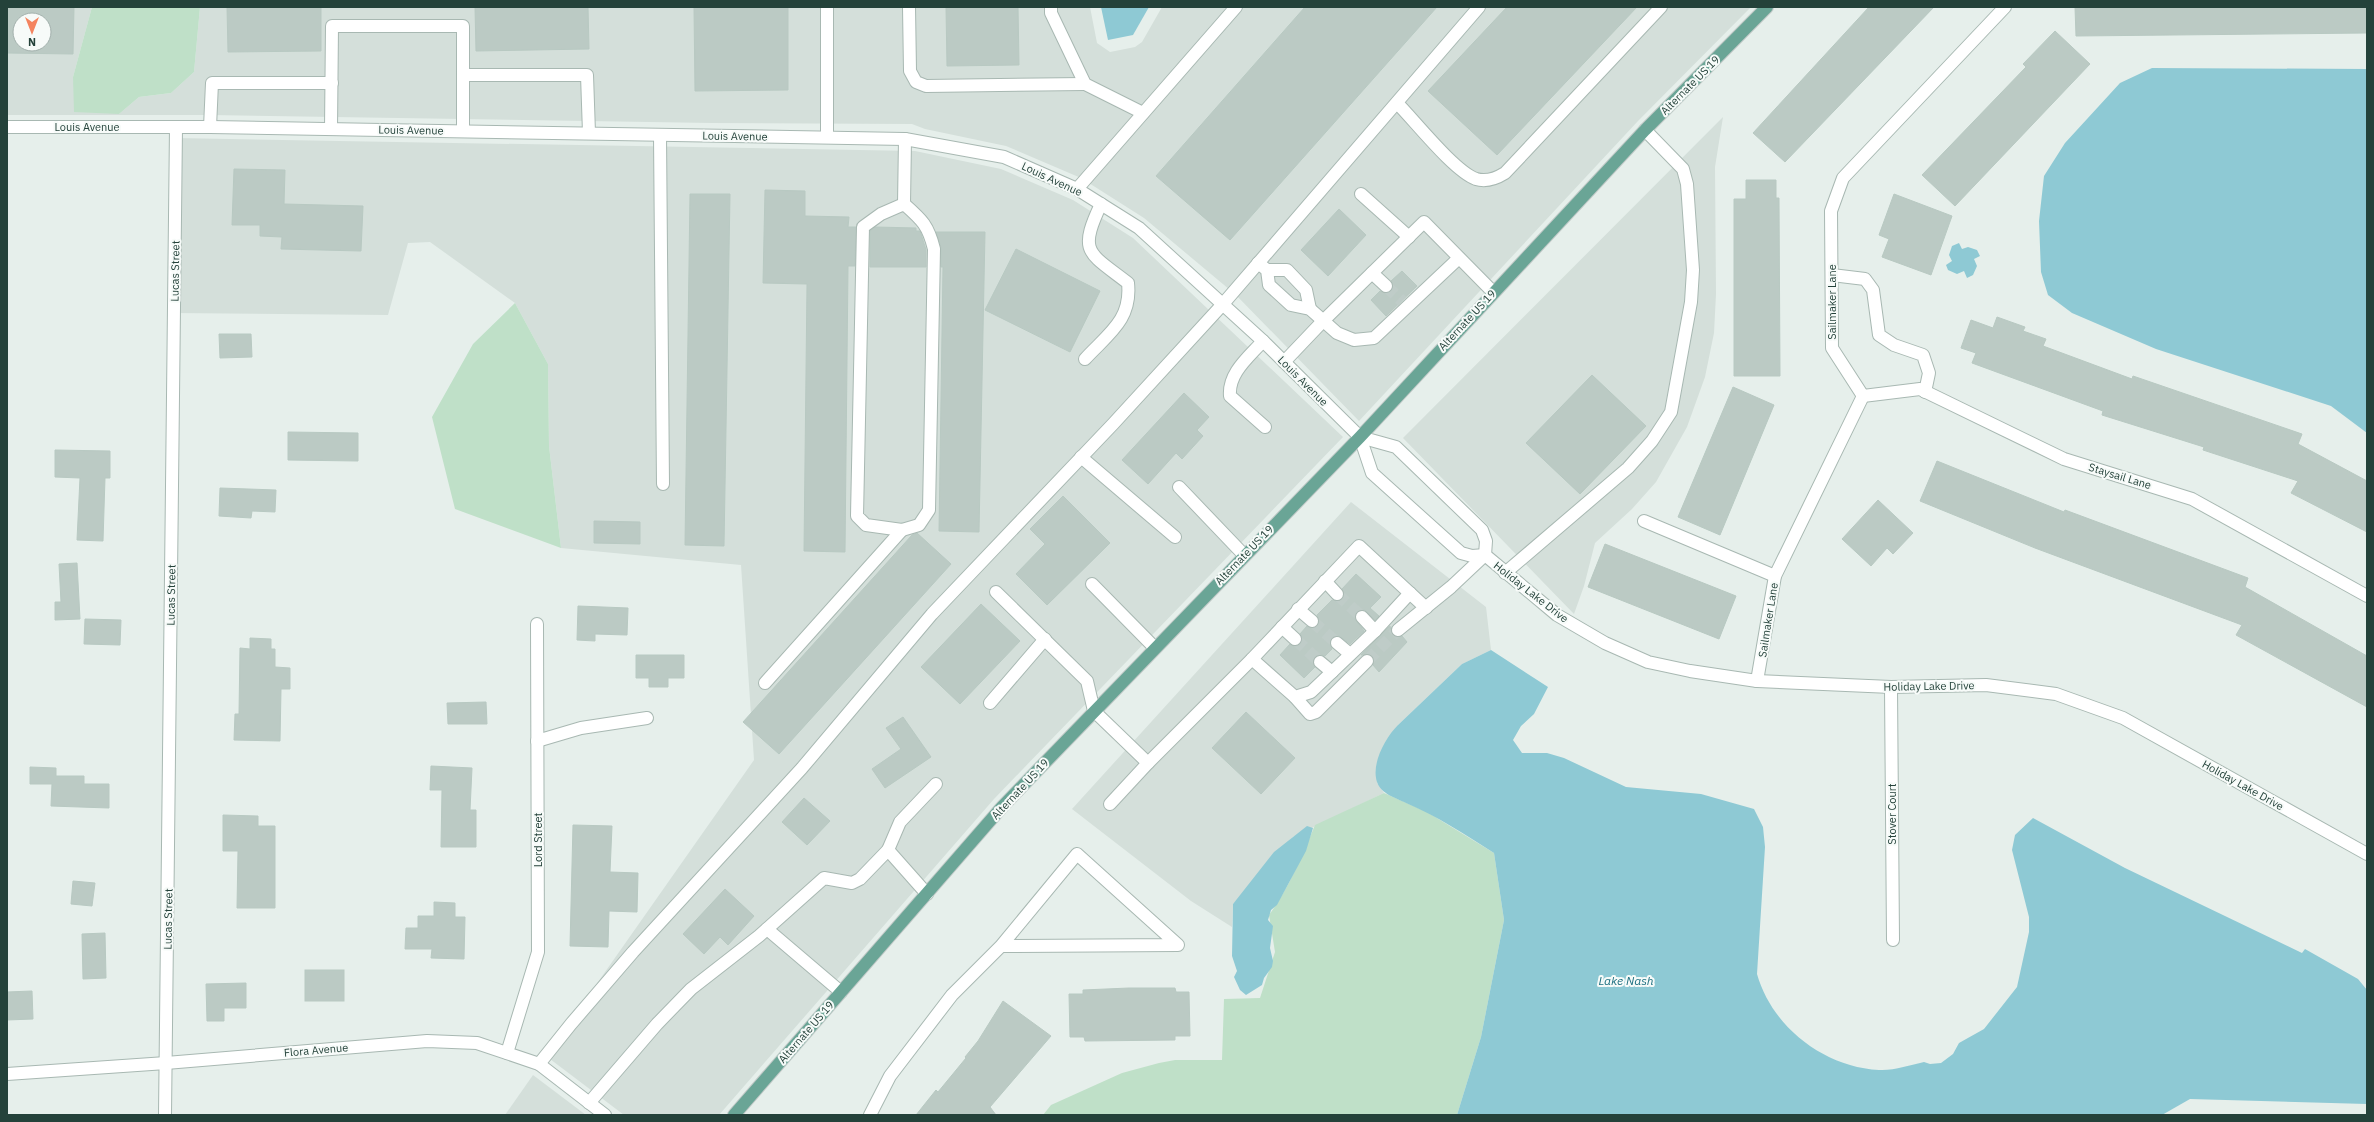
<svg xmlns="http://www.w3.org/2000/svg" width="2374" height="1122" font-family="'IBM Plex Sans',sans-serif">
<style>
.built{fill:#d4dfda;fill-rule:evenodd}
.green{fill:#bfe0c8}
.water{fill:#8ec9d4}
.building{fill:#bbcac4;stroke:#b8c9c2;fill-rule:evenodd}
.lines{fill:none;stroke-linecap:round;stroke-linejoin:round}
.minor-tunnel{stroke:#bfccc8;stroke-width:12;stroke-dasharray:12 6;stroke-linecap:butt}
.minor-casing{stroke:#a8b8b2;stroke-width:14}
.major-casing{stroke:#c2cac8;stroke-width:14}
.minor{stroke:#fff;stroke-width:12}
.major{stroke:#6aa596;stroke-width:12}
.labels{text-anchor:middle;stroke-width:4;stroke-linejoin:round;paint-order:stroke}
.street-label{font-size:11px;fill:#24423a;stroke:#f7fbf9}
.water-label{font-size:12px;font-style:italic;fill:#1c6f80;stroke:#f7fbf9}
</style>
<rect width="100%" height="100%" fill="#e6efeb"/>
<g class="built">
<path d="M 7,7 L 92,7 L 73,77 L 119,114 L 139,97 L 171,93 L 194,72 L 200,7 L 1090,7 L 1097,43 L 1110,52 L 1135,47 L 1142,42 L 1162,7 L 1751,7 L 1638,121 L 1359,421 L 1236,295 L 1144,218 L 1081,178 L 1006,146 L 925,129 L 912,124 L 712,123 L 210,115 L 7,115 ZM 20,20 L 44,20 L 44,44 L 20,44 Z"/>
<polygon points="1723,117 1715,167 1716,294 1714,333 1705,377 1687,427 1656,482 1632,509 1595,543 1584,586 1574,614 1403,438"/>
<polygon points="175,138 915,151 1001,169 1073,200 1133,238 1343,437 994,799 719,1115 624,1115 546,1056 754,760 741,565 561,548 549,446 548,364 515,303 430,242 408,243 388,315 172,313"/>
<polygon points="1351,502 1486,607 1491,650 1462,664 1398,725 1377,783 1384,793 1293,837 1233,904 1232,927 1191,901 1072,809"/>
<polygon points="533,1075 586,1115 505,1115"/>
</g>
<g class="green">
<polygon points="92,7 200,7 194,72 171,93 139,97 119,114 74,112 73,77"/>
<polygon points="515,303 548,364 549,446 561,548 455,509 432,417 473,344"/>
<path d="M 1384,793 L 1427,812 L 1494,853 L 1504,920 L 1481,1037 L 1457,1115 L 1043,1115 L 1051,1105 L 1122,1073 L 1159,1063 L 1175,1060 L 1222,1060 L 1224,999 L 1260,998 L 1275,952 L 1269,915 C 1289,888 1302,856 1315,825 Z"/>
</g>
<g class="water">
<polygon points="1101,7 1149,7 1133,35 1108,40"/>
<polygon points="2152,68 2367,69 2367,433 2331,406 2156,349 2072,313 2048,295 2041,272 2039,221 2044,176 2065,143 2120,83"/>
<polygon points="1959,243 1962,249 1968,247 1977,250 1980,256 1974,259 1977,266 1973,275 1967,278 1964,271 1957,274 1948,270 1946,265 1952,261 1949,255 1952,246"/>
<path d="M 1491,650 L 1548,687 L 1534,714 L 1521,726 L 1513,740 L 1522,753 L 1547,753 L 1564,758 L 1626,787 L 1701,794 L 1754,809 L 1763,827 L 1765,847 L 1757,974 C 1772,1027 1824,1067 1879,1070 C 1893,1071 1910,1065 1924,1062 L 1930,1064 L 1941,1063 L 1953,1054 L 1959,1043 L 1984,1029 L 2017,987 L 2029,932 L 2029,917 L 2012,850 L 2015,835 L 2033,818 L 2125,868 L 2302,953 L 2305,949 L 2358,979 L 2367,990 L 2367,1104 L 2190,1099 L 2162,1115 L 1457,1115 L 1481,1037 L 1504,920 L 1494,853 C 1466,835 1437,816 1406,803 C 1396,798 1381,794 1377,782 C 1371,764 1385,738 1398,725 L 1462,664 Z"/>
<polygon points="1307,826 1313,828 1306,851 1277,905 1271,910 1268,920 1273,926 1270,948 1273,961 1272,967 1264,978 1262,985 1246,995 1240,990 1234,977 1237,971 1232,956 1233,904 1274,852"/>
</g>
<g class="building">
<path d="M 7,7 L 74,7 L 73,54 L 7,53 ZM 20,20 L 44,20 L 44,44 L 20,44 Z"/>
<polygon points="227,7 321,7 321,51 228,52"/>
<polygon points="475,7 588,7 589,49 476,51"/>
<polygon points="694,7 788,7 788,90 695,91"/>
<polygon points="946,7 1018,7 1019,65 947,66"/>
<polygon points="1305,7 1437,7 1230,240 1156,176"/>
<polygon points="1507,7 1637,7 1497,155 1428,91"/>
<polygon points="1869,7 1934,7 1785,162 1753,133"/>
<polygon points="2075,7 2367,7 2367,33 2076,36"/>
<polygon points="2055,31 2090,64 1955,206 1922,175 2026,67 2023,64"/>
<polygon points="234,169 285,170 284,204 363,206 361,251 281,249 282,237 260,236 260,225 232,225"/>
<polygon points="1746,180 1776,180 1776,198 1779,198 1780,376 1734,376 1734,199 1746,199"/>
<polygon points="765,190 805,191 805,216 849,217 848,227 856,227 855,266 848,266 845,552 804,551 807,284 763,283"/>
<polygon points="690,194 730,194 724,546 685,545"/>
<polygon points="1894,194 1952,216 1931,275 1882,257 1889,239 1879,235"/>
<polygon points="1339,209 1366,235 1328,276 1301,250"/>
<polygon points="875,227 916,228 916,231 920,231 922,237 926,250 926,267 870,267 870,231"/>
<polygon points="936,232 985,232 979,532 939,531 943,267 941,267 941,247"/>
<polygon points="1016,249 1100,291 1070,352 985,310"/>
<polygon points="1402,271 1417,286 1386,316 1371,300 1380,291 1385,293 1391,291 1393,287 1391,281"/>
<polygon points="1997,317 2025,327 2023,331 2046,339 2043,346 2132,379 2133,376 2302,434 2298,444 2367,481 2367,532 2291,493 2298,481 2203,450 2204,447 2102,415 2103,411 1972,363 1976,353 1961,348 1971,320 1993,328"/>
<polygon points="219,334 251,334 252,357 220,358"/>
<polygon points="1592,375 1646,426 1580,494 1526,443"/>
<polygon points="1733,387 1774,405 1720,535 1678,517"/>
<polygon points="1184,393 1209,417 1197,430 1203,436 1182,459 1176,453 1148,484 1122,460"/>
<polygon points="288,432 358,433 358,461 288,460"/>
<polygon points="55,450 110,451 110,478 105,478 103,541 77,540 80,478 55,477"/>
<polygon points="1937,461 2064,512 2065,510 2248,578 2245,587 2367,656 2367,707 2236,635 2242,625 2035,548 1920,501"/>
<polygon points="220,488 276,490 275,512 252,511 251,518 219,516"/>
<polygon points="1063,496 1110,543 1047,605 1016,574 1045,544 1030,529"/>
<polygon points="1878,500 1913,533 1893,554 1887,548 1871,566 1842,539"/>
<polygon points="594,521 640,522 640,544 594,543"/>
<polygon points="917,533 951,564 779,754 743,722 912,535"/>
<polygon points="1605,544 1736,596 1719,639 1588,587"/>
<polygon points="77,563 80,619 55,620 55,602 61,602 59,564"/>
<polygon points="1356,574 1381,597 1370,608 1379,616 1375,620 1365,610 1357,611 1355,619 1364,631 1350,644 1339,636 1332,638 1330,642 1332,649 1325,656 1321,655 1315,657 1313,661 1315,667 1304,678 1280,655 1290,644 1294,646 1300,644 1302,640 1300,634 1307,626 1311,628 1317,626 1319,622 1317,615 1332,600 1338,601 1342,599 1344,593 1342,589"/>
<polygon points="981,604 1020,641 960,704 921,667"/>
<polygon points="578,606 628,608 627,635 595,634 595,641 577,640"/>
<polygon points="85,619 121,620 120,645 84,644"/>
<polygon points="1390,626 1392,635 1402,636 1407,642 1379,672 1373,665 1374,659 1372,655 1361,655"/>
<polygon points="250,638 271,639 271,649 275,649 275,667 290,668 290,689 281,689 280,741 234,740 235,714 239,714 240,648 250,649"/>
<polygon points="636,655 684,655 684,678 668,678 668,687 649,687 649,678 636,678"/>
<polygon points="486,702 487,724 448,724 447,703"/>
<polygon points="1246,712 1295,758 1261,794 1212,748"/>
<polygon points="903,717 931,757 885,788 872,769 901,749 886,728"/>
<polygon points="431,766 472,768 470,810 476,810 476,847 441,847 442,790 430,790"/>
<polygon points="30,767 56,768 56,776 84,776 84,784 109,784 109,808 51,806 52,784 30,784"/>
<polygon points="804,798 830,821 807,845 782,822"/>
<polygon points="223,815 258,816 258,826 275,826 275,908 237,908 238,851 223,851"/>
<polygon points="573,825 612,826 610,872 638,873 637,912 609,911 608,947 570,946"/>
<polygon points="73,881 95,883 92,906 71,904"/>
<polygon points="725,889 754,916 728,945 720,937 704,954 683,934"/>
<polygon points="434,902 455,903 455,917 465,917 464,959 431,958 432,949 405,949 406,928 418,928 418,916 434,916"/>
<polygon points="105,933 106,978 83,979 82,934"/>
<rect x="305" y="970" width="39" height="31"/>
<polygon points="246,983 246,1008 224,1008 224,1021 207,1021 206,984"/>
<polygon points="1129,988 1175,988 1176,992 1189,992 1190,1036 1175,1036 1175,1040 1085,1041 1084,1037 1070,1037 1069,994 1083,994 1083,990"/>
<polygon points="32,991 33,1019 7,1020 7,992"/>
<polygon points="1003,1001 1051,1036 990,1107 996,1115 916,1115 936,1090 938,1092 966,1058 965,1057 978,1041"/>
</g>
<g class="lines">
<g class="minor-tunnel">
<polyline points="1386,286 1402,301"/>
<polyline points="1337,594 1362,617"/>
<polyline points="1312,621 1337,643"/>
<polyline points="1295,639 1320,662"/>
<polyline points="1367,661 1398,630"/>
</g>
<defs>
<g id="minor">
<polyline points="827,7 827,137"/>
<polyline points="909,7 910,71 916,82 926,86 1085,84"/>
<polyline points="1051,7 1051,13 1085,84 1143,113"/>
<path d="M 1397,103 C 1415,121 1454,171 1476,179 C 1486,182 1497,178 1505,173 L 1661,7"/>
<polyline points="7,127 210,127 905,139 1004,157 1077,189 1139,228 1263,341 1360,437 1372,473 1461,553 1472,556 1485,555 1557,615 1605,643 1648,662 1690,671 1757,681 1891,687 1986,685 2056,694 2123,718 2367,854"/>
<polyline points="210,127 212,83 332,83"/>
<polyline points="331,129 332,26 463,26 463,75"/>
<polyline points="463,131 463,75 587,75 589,133"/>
<polyline points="660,135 663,484"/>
<polyline points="1077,189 1236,7"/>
<polyline points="1361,194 1409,237"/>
<path d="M 904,204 C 922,220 928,225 934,249 L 929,510 L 919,525 L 902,530 L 866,525 L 857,516 L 863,227 L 881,214 Z"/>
<polyline points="904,204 905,139"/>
<polyline points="1258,263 1267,270 1269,285 1291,305 1310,309 1337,333 1354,340 1374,338 1459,258"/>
<polyline points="1267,270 1287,270 1306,290 1310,309"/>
<polyline points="1372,273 1386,286"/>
<polyline points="1832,275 1865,279 1873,290 1879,335 1894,345 1923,355 1929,373 1925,392"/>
<path d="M 1263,341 C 1249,357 1228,373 1230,396 L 1265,427"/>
<path d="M 1085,359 C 1108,334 1132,320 1128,283 C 1088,252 1078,253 1101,204"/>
<polyline points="1284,362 1323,321 1424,222 1493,292"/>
<polyline points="1863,396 1920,389 2064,459 2192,499 2367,596"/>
<polyline points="1360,437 1396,447 1482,530 1486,541 1485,555"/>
<polyline points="1081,457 1175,537"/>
<polyline points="1179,487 1244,555"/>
<polyline points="1644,521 1775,576"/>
<polyline points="1505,573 1628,468 1652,441 1671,412 1691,302 1693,270 1687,184 1683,169 1645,130"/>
<polyline points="1325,581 1337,594"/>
<polyline points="1092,584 1154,647"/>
<polyline points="996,592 1087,681 1094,711 1148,763 1252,659 1295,697 1311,692 1375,631 1410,593"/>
<polyline points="1298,609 1312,621"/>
<polyline points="1362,617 1375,631"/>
<polyline points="1282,627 1295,639"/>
<polyline points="1398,630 1451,587 1485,555"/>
<polyline points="1337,643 1350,654"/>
<polyline points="1252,659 1359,546 1426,608"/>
<polyline points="1320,662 1332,672"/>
<polyline points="1757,681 1775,576 1863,396 1832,348 1831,211 1843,178 2005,7"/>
<polyline points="765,683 902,530"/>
<polyline points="1891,687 1893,940"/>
<polyline points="1295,697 1310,714 1316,712 1367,661"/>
<polyline points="990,703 1045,639"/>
<polyline points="537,741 581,728 647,718"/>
<polyline points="1110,804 1148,763"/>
<polyline points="888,850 900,822 936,784"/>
<polyline points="767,929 841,992"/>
<polyline points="507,1053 538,952 537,624"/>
<polyline points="539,1064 571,1024 633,952 802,768 932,614 1113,424 1223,304 1479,7"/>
<polyline points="7,1074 166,1063 427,1041 477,1043 539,1064 605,1115"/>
<polyline points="589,1103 657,1024 691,989 759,936 824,878 852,883 860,879 888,850 927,894"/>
<polyline points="165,1115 176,127"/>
<polyline points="870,1115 890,1076 952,995 1001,946 1077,854 1178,945 1001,946"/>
</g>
<polyline id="major" points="734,1115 1002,807 1360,437 1645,130 1767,7"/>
</defs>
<use href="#minor" class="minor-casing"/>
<use href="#major" class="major-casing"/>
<use href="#minor" class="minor"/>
<use href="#major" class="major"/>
</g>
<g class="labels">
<g class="street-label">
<text transform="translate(1690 85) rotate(-45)" y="4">Alternate US 19</text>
<text x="87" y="131">Louis Avenue</text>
<text transform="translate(411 130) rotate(1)" y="4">Louis Avenue</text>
<text transform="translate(735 136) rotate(1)" y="4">Louis Avenue</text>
<text transform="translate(1052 179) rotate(25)" y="4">Louis Avenue</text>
<text transform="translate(175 271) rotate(-89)" y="4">Lucas Street</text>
<text transform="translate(1832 302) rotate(-90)" y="4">Sailmaker Lane</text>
<text transform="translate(1467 320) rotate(-47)" y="4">Alternate US 19</text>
<text transform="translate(1303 381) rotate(45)" y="4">Louis Avenue</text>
<text transform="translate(2120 476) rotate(17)" y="4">Staysail Lane</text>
<text transform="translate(1244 555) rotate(-46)" y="4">Alternate US 19</text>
<text transform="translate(1531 592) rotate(38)" y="4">Holiday Lake Drive</text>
<text transform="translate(171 595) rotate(-89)" y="4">Lucas Street</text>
<text transform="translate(1768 620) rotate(-81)" y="4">Sailmaker Lane</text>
<text transform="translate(1929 686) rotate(-1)" y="4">Holiday Lake Drive</text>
<text transform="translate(2243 785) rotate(29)" y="4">Holiday Lake Drive</text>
<text transform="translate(1020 789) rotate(-47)" y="4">Alternate US 19</text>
<text transform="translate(1892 814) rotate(-90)" y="4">Stover Court</text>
<text transform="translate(538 840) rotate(-90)" y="4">Lord Street</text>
<text transform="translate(168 919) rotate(-89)" y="4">Lucas Street</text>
<text transform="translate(806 1032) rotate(-49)" y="4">Alternate US 19</text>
<text transform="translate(316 1050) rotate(-5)" y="4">Flora Avenue</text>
</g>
<g class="water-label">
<text x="1626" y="985">Lake Nash</text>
</g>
</g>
<rect width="2374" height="1122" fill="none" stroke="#24423a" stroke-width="16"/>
<g transform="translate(32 32) rotate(180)"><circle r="19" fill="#f7fbf9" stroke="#a3b1ad"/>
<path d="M0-3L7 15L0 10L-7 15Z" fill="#f4845f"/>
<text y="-6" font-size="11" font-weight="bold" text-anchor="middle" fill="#24423a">N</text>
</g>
</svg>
